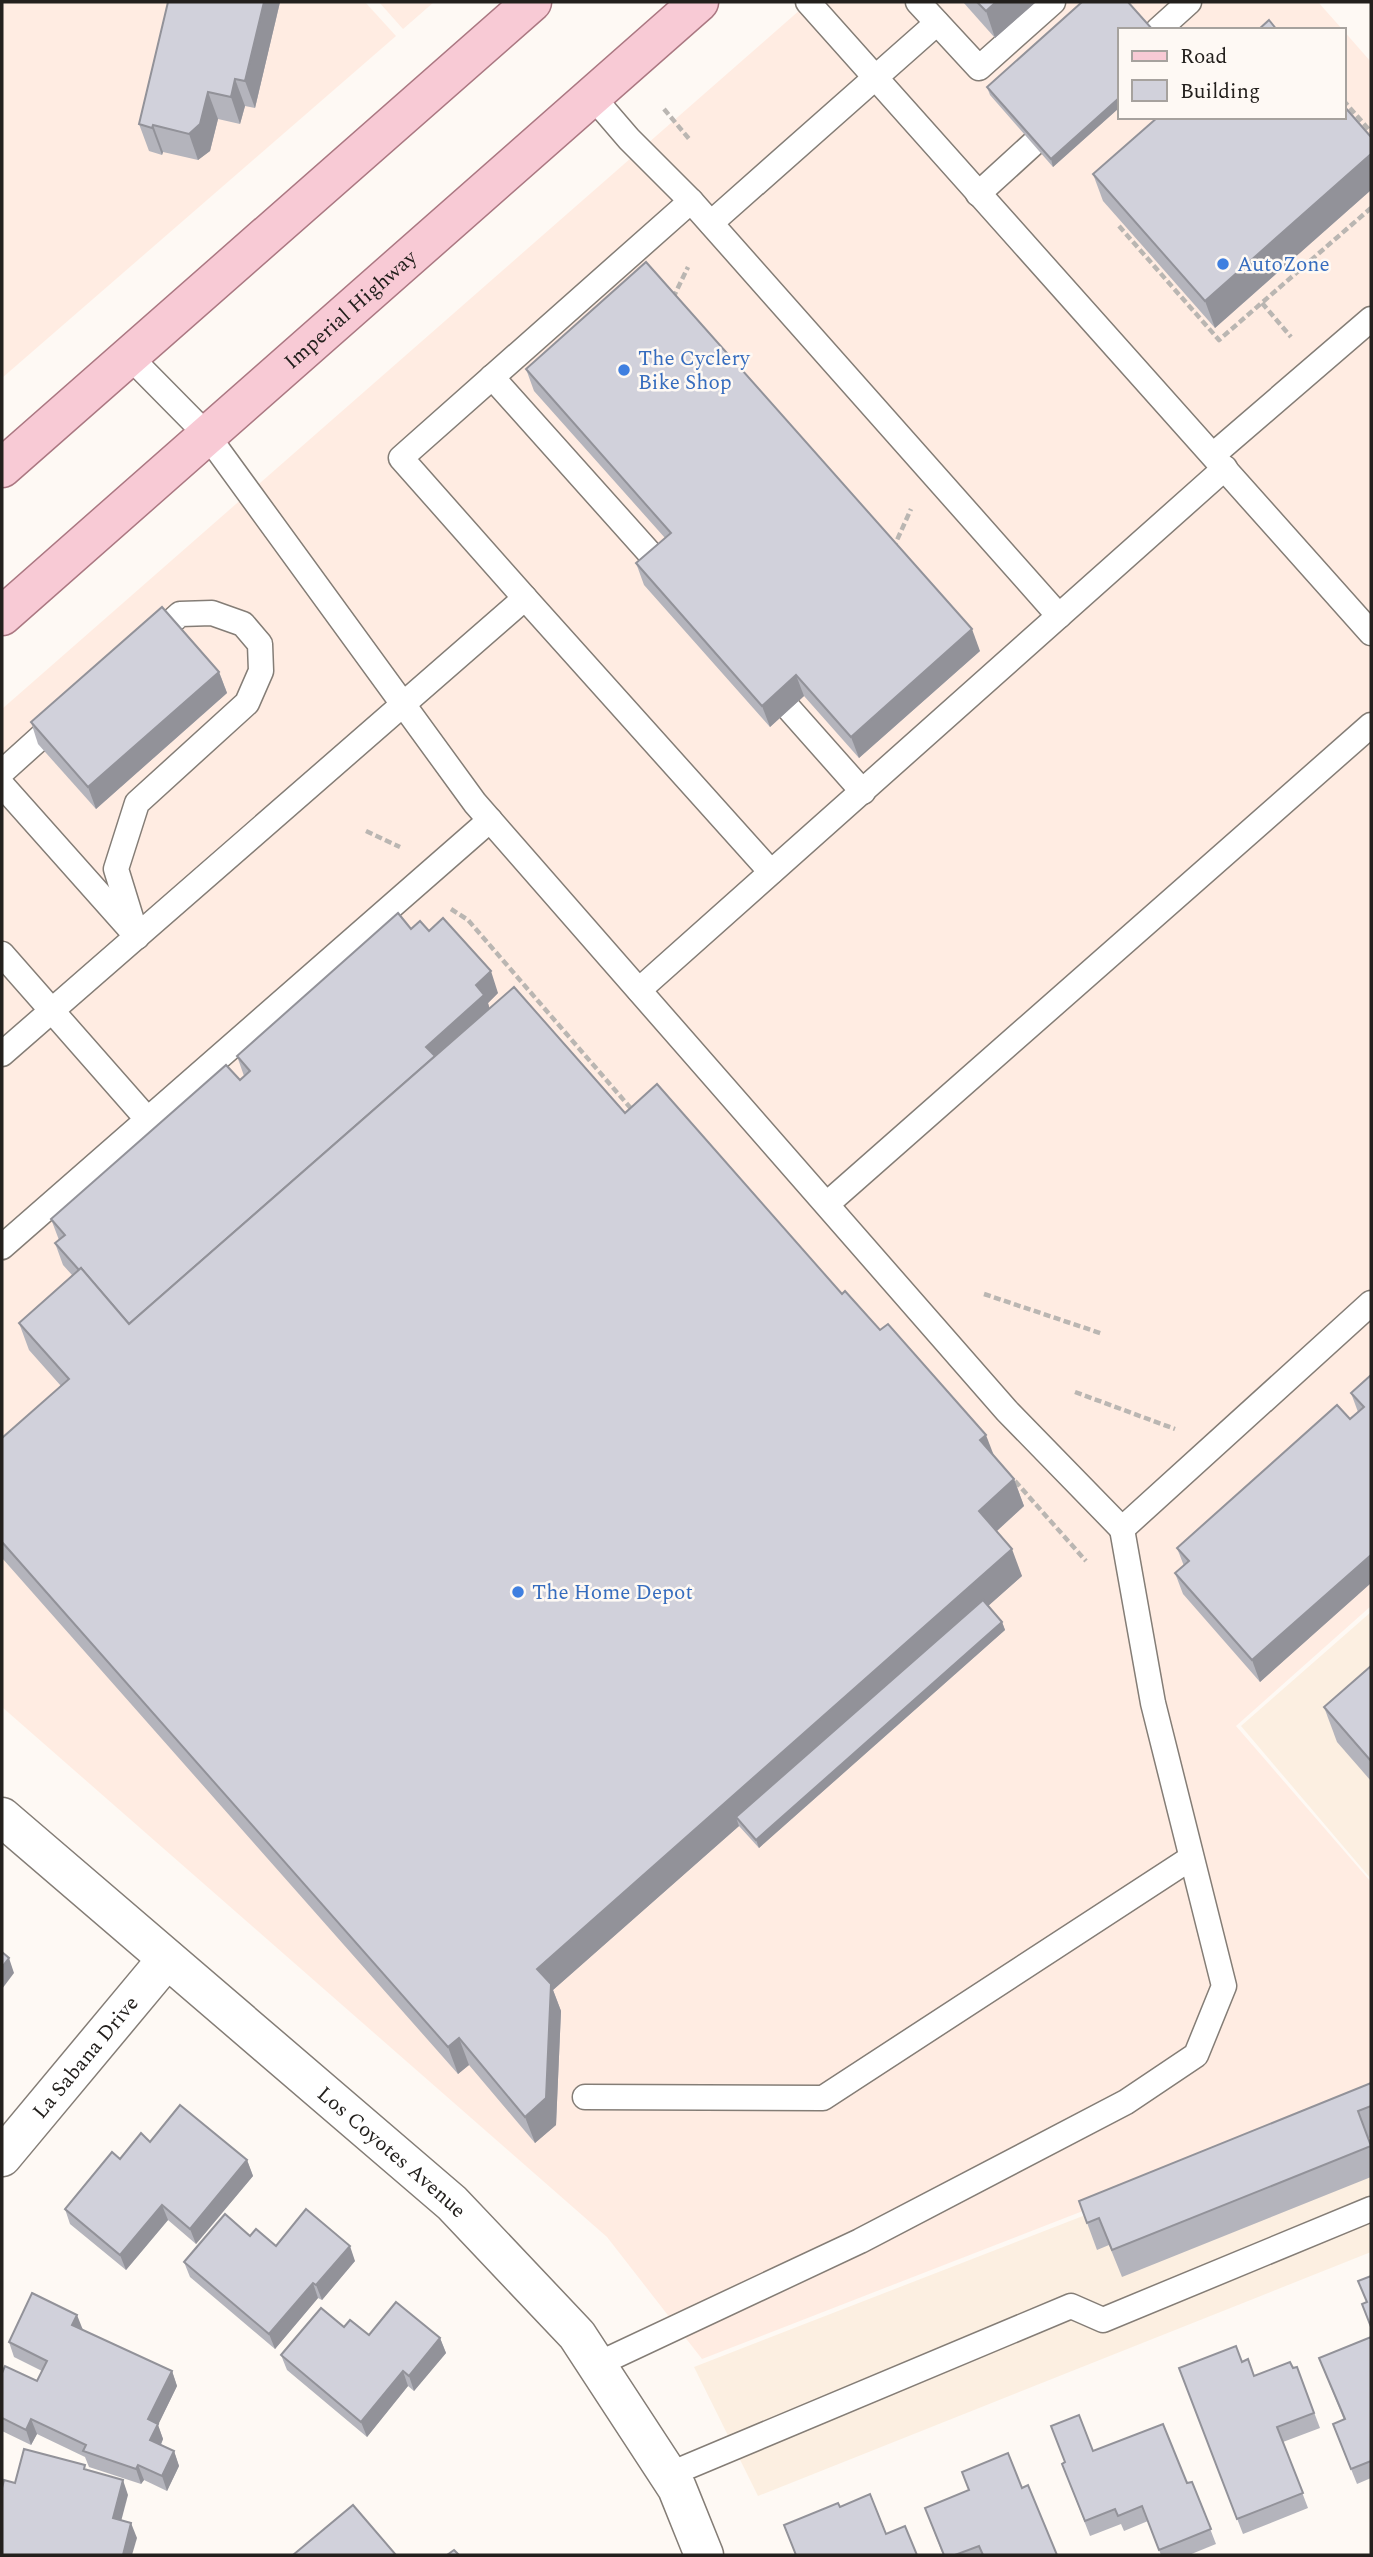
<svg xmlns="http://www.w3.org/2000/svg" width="1373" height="2557" font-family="Spectral,serif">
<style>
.commercial{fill:#ffece2}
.built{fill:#fcefe1}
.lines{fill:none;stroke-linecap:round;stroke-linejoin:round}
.service-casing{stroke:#847d76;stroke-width:27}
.minor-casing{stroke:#847d76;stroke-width:41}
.primary-casing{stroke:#ab7882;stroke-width:41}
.path{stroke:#bab6b2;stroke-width:4.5;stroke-dasharray:7 3.5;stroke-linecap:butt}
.service{stroke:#fff;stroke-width:24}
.minor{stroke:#fff;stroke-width:38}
.primary{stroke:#f8cad5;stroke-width:38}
.wall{fill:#b4b4bc}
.shaded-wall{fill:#929299}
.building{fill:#d1d1db;stroke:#929299;stroke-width:2}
.shop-dot{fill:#3f7fe0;stroke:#fef9f4;stroke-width:2.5}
.labels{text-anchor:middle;stroke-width:5;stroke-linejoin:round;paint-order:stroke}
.shop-label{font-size:21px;fill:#366cbe;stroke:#fef9f4;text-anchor:start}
.street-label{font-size:21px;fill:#23201d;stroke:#fef9f4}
</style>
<rect width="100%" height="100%" fill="#fef9f4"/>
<g class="commercial">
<polygon points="2,2 365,2 396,36 2,378"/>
<polygon points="379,2 434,2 403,29"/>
<polygon points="809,2 1318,2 1343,30 1119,30 1119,117 1343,117 1343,30 1371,62 1371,1606 1236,1726 1371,1882 1371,2099 702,2359 607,2237 2,1707 2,709"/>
</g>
<g class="built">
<polygon points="1371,1612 1371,1879 1241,1726"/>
<polygon points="1371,2104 1371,2252 758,2496 694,2367"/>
</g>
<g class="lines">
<defs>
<g id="service">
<polyline points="808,2 1371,633"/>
<polyline points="918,2 979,68 1053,2"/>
<polyline points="1158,30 1189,2"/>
<polyline points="592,96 629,139 691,201"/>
<polyline points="978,194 1057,122"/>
<polyline points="711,223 937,23"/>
<polyline points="129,356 207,435 475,803 1007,1411 1122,1529 1371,1303"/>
<polyline points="492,377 671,577"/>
<polyline points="1213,455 1371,319"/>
<polyline points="525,598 771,872"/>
<polyline points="768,685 863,792"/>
<polyline points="2,772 62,718"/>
<polyline points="2,785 132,931"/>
<polyline points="137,937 116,869 137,803 247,703 261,671 260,644 243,624 212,613 180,614 150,641"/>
<polyline points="2,954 148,1120"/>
<polyline points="639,990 1225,468"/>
<polyline points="2,1054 525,598 401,458 691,201 1059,616"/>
<polyline points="827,1204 1371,725"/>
<polyline points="2,1247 490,820"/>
<polyline points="585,2097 823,2098 1191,1858"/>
<polyline points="596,2365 860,2241 1126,2102 1196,2055 1224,1986 1153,1703 1122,1529"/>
<polyline points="668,2475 1071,2306 1103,2320 1371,2209"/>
</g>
<g id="minor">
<path id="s1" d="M 2,1817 L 452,2203 L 577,2335 L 677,2488 L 704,2555"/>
<path id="s2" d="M 2,2157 L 167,1959"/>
</g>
<g id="primary">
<polyline points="2,468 532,2"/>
<path id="s3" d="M 2,616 L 699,2"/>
</g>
</defs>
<use href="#service" class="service-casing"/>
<use href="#minor" class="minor-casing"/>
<use href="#primary" class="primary-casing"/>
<g class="path">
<polyline points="1343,100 1371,132"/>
<polyline points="664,109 690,140"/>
<polyline points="1119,226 1219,340 1371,208"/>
<polyline points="673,298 688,267"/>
<polyline points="1262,303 1291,337"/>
<polyline points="893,549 911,509"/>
<polyline points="366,831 400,847"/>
<polyline points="451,909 468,920 634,1112"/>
<polyline points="984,1294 1103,1334"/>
<polyline points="1075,1392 1175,1429"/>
<polyline points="1015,1481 1086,1561"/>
</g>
<use href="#service" class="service"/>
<use href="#minor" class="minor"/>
<use href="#primary" class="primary"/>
</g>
<g class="wall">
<polygon points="168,2 280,2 255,108 245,106 240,124 218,119 210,151 198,160 163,152 162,155 149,151 139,124"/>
<polygon points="963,2 1036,2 995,38"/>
<polygon points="1119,30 1119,108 1053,167 990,95 987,87"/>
<polygon points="1371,137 1371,190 1215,328 1103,201 1093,174"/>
<polygon points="526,369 980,651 859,758 804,696 770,727 644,585 636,563 665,538 534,391"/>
<polygon points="219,672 227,693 96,809 38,744 31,722"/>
<polygon points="411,929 429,931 498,993 488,1003 489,1008 625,1113 842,1294 1014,1479 1024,1506 997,1531 1022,1576 988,1606 1002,1622 1005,1630 759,1848 739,1826 553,1990 561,2011 556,2125 535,2143 469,2065 458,2074 2,1558 2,1438 61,1386 29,1350 19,1323 72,1275 63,1265 55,1243 59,1240 51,1219 244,1076 237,1056"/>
<polygon points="1371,1375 1371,1583 1260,1682 1183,1594 1175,1573 1184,1566 1177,1548 1358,1412 1351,1393"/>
<polygon points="1371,1666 1371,1781 1337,1742 1324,1707"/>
<polygon points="1371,2083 1371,2137 1369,2138 1371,2145 1371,2177 1122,2277 1109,2245 1097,2250 1079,2201"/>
<polygon points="150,2142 247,2160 253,2176 196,2244 168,2220 126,2270 70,2224 65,2209 120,2159"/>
<polygon points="276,2246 355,2261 322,2300 318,2298 275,2349 190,2277 184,2262"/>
<polygon points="344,2327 369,2335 440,2338 446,2353 414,2391 408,2386 367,2437 287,2370 281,2355"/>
<polygon points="83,2330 172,2371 177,2386 158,2425 163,2439 161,2445 174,2451 179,2466 167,2491 144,2480 141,2484 89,2467 85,2457 37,2434 31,2445 2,2431 2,2373 37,2381 42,2371 14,2357 9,2342"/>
<polygon points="1371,2337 1371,2478 1357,2484 1333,2424 1344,2420 1319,2358"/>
<polygon points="1242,2362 1254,2376 1297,2367 1320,2428 1283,2442 1308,2508 1243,2534 1179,2368"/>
<polygon points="1093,2451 1187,2483 1192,2482 1216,2544 1189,2555 1161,2555 1148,2521 1124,2531 1121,2524 1090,2536 1062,2464"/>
<polygon points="1022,2488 1057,2555 943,2555 925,2508"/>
</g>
<g class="shaded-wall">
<polygon points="264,2 280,2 255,108 245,81"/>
<polygon points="996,2 1036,2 995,38 986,11"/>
<polygon points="235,79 245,106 240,124 231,97"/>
<polygon points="208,92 218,119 210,151 198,160 189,134"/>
<polygon points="1119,98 1119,108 1053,167 1051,159"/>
<polygon points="153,125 163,152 162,155 152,128"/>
<polygon points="1371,154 1371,190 1215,328 1205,301"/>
<polygon points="972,629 980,651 859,758 851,737"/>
<polygon points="219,672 227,693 96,809 88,787"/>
<polygon points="796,675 804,696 770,727 762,706"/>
<polygon points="491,971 498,993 488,1003 492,1016 139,1351 426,1047 476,985"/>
<polygon points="986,1435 996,1461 980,1440"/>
<polygon points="1014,1479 1024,1506 989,1538 979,1511"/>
<polygon points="1012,1549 1022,1576 742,1824 736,1817 739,1826 553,1990 561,2011 556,2125 535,2143 525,2117 537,1969"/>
<polygon points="1371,1555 1371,1583 1260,1682 1252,1660"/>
<polygon points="1002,1622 1005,1630 759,1848 756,1840"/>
<polygon points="9,1958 14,1973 2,1989 2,1967"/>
<polygon points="459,2038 469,2065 458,2074 448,2047"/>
<polygon points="247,2160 253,2176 196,2244 190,2229"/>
<polygon points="162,2205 168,2220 126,2270 120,2255"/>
<polygon points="350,2246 355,2261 322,2300 316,2285"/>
<polygon points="313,2283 318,2298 275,2349 269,2334"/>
<polygon points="77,2315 83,2330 72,2325"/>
<polygon points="440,2338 446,2353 414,2391 409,2376"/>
<polygon points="172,2371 177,2386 158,2425 163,2439 156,2455 150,2440 148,2419"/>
<polygon points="403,2371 408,2386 367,2437 361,2422"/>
<polygon points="31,2419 37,2434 31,2445 26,2430"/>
<polygon points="174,2451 179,2466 167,2491 162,2476"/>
<polygon points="138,2465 144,2480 141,2484 136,2469"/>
<polygon points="123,2480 128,2495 118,2533 113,2518"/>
<polygon points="131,2523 137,2538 132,2555 123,2555"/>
</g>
<g class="building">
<polygon points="168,2 264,2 245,81 235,79 231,97 208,92 200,124 189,134 153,125 152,128 139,124"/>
<polygon points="977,2 996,2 986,11"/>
<polygon points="1082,2 1128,2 1153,30 1119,30 1119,98 1051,159 987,87"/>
<polygon points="1269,20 1277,30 1258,30"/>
<polygon points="1343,105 1371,137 1371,154 1205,301 1093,174 1158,117 1343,117"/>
<polygon points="646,262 972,629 851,737 796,675 762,706 636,563 671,533 526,369"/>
<polygon points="162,607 219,672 88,787 31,722"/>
<polygon points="398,913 411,929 420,921 429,931 443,918 491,971 476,985 484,995 426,1047 435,1056 129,1324 81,1268 79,1270 55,1243 65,1235 51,1219 226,1065 240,1080 250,1071 237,1056"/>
<polygon points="514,987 625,1113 657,1084 842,1294 845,1291 880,1330 888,1324 986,1435 980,1440 1014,1479 979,1511 1012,1549 537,1969 551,1984 546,2098 525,2117 459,2038 448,2047 2,1542 2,1438 69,1379 19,1323 81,1268 129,1324"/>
<polygon points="1371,1375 1371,1555 1252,1660 1175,1573 1189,1561 1177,1548 1337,1405 1350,1419 1364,1407 1351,1393"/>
<polygon points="983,1600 1002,1622 756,1840 736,1817"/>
<polygon points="1371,1666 1371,1761 1324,1707"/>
<polygon points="2,1952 9,1958 2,1967"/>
<polygon points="1371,2083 1371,2106 1358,2111 1371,2146 1112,2250 1099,2218 1087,2223 1079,2201"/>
<polygon points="180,2105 247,2160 190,2229 162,2205 120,2255 65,2209 112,2152 120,2159 141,2133 150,2142"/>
<polygon points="306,2209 350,2246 316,2285 313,2283 269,2334 184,2262 225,2214 250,2236 256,2229 276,2246"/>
<polygon points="1371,2276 1371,2327 1362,2304 1367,2302 1358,2281"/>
<polygon points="32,2293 77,2315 72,2325 172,2371 148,2419 158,2424 150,2440 174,2451 162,2476 138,2465 136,2469 83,2451 86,2445 31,2419 26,2430 2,2418 2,2373 5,2366 37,2381 47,2361 9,2342"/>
<polygon points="396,2302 440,2338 409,2376 403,2371 361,2422 281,2355 321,2308 344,2327 350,2320 369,2335"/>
<polygon points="1371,2337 1371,2461 1351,2469 1333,2424 1345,2419 1319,2358"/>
<polygon points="1236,2346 1242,2362 1248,2359 1254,2376 1290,2362 1293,2368 1297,2367 1314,2413 1277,2427 1303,2493 1237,2519 1179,2368"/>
<polygon points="1079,2415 1093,2451 1163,2424 1187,2483 1192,2482 1211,2529 1159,2550 1142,2506 1118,2516 1115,2509 1085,2521 1062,2464 1065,2462 1051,2426"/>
<polygon points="24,2449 85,2465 84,2469 123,2480 113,2518 131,2523 123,2555 2,2555 2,2488 4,2480 15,2483"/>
<polygon points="1008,2453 1022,2488 1028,2485 1057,2555 983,2555 979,2546 955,2555 944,2555 925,2508 969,2490 962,2472"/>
<polygon points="870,2494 886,2534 905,2526 917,2555 796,2555 784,2525 838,2503 840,2507"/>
<polygon points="353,2505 396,2555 293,2555"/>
<polygon points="454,2550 459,2555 447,2555"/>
</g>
<g class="shop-dot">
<circle cx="1223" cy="264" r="7"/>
<circle cx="624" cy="370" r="7"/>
<circle cx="518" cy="1592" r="7"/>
</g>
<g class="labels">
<g class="shop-label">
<text x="1237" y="271">AutoZone</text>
<text x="638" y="365">The Cyclery<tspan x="638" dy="24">Bike Shop</tspan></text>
<text x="532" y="1599">The Home Depot</text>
</g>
<g class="street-label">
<text dy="7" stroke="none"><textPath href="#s3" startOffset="464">Imperial Highway</textPath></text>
<text dy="7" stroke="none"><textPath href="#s2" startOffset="130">La Sabana Drive</textPath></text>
<text dy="7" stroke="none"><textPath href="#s1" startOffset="514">Los Coyotes Avenue</textPath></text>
</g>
</g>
<rect width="1373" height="2557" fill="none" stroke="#23201d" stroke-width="7"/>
<rect x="1118" y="28" width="228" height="91" fill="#fef9f4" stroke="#a6a29e" stroke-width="2"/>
<rect x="1132" y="51" width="35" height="10" fill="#f8cad5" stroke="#a6a29e" stroke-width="2"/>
<text x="1180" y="63" font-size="21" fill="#23201d">Road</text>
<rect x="1132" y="80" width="35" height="21" fill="#d1d1db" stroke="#a6a29e" stroke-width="2"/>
<text x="1180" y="98" font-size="21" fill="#23201d">Building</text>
</svg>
